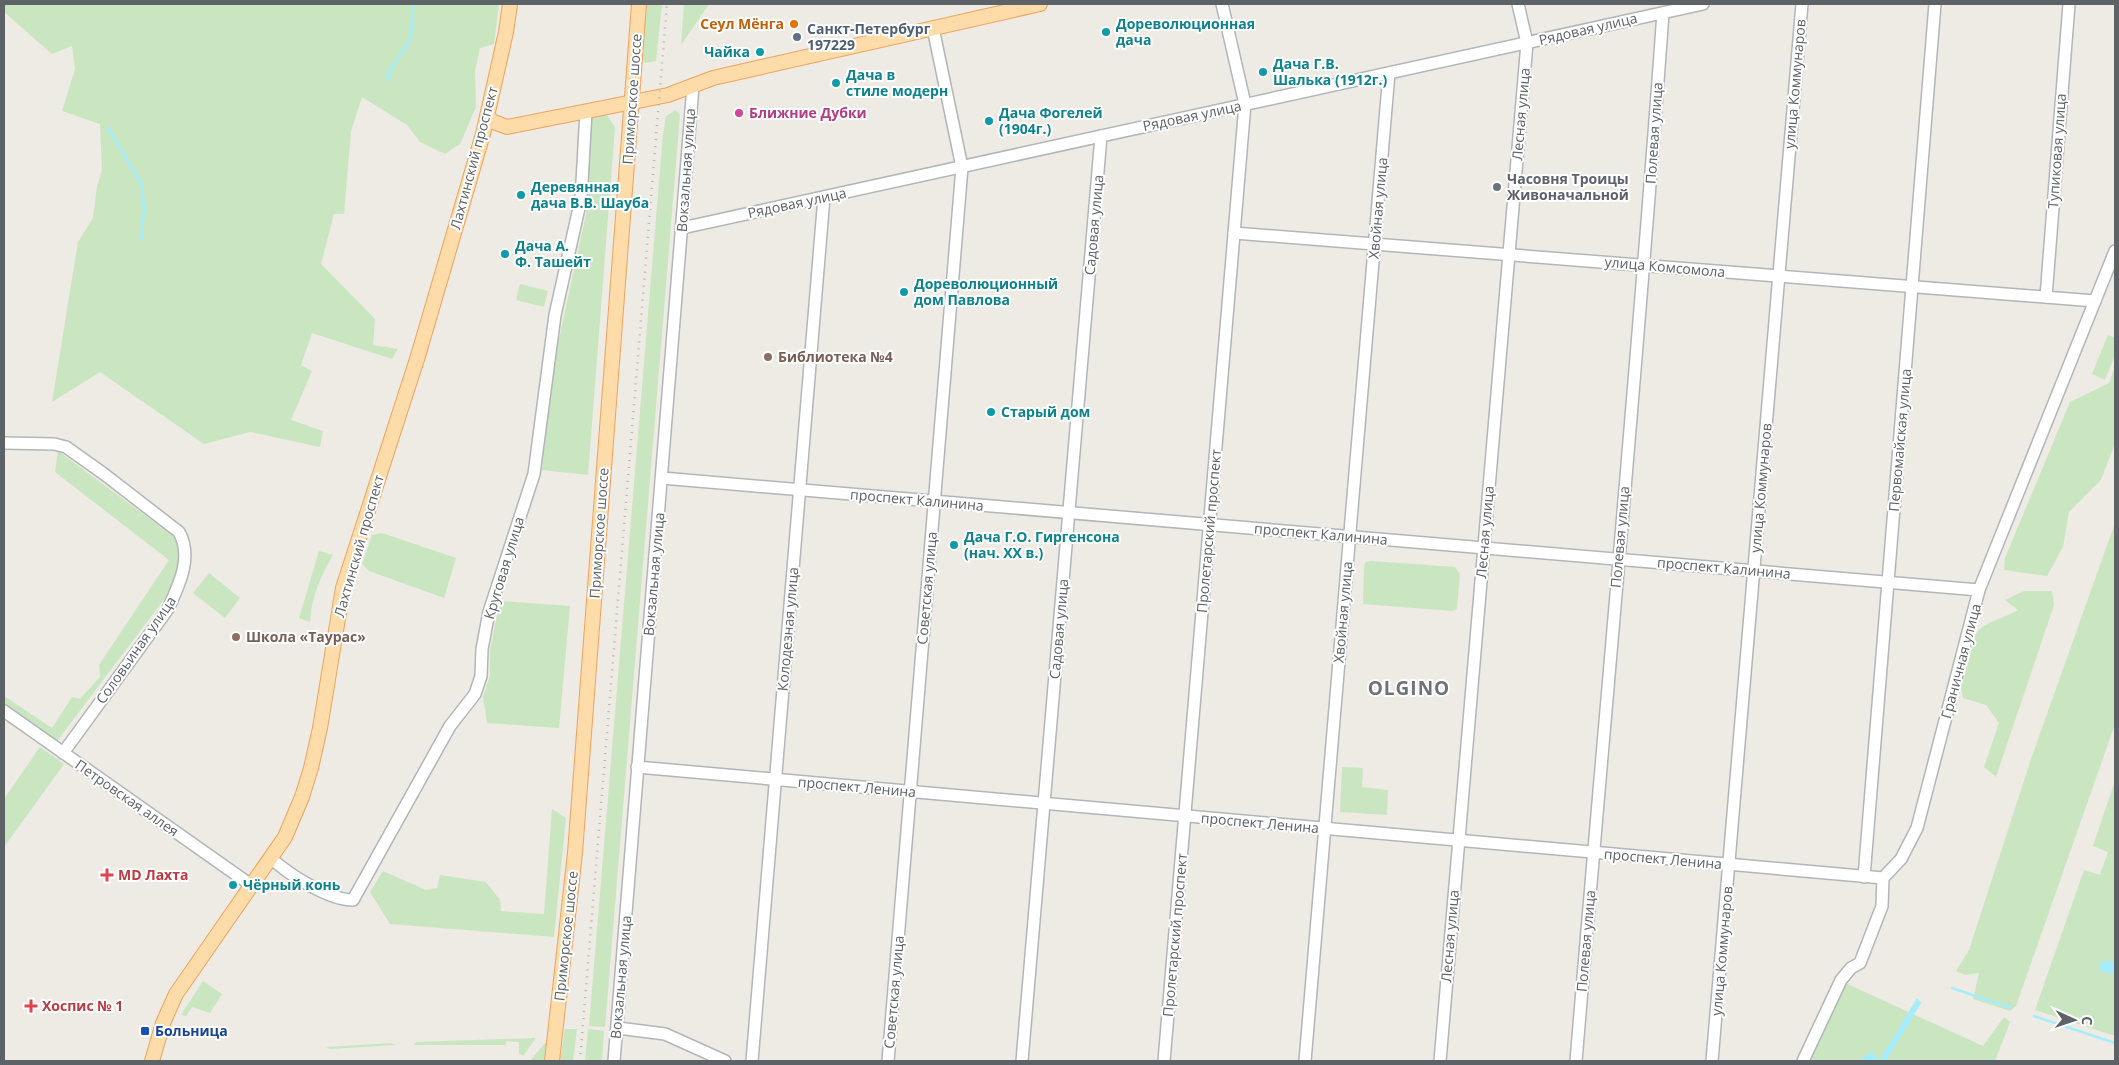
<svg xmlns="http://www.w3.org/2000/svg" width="2119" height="1065" font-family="'Open Sans',sans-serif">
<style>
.green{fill:#cae6c1}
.water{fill:#a5edfe}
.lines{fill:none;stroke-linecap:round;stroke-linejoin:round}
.stream{stroke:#a5edfe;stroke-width:2.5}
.minor-casing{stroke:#b2b6b9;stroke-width:14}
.major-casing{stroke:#f0a25c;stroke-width:16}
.minor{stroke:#fff;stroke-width:11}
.major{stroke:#fedcaa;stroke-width:14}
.rail{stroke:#b3b4b5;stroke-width:2.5;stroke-dasharray:1 6;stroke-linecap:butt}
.food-dot{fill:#e8710a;stroke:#fff;stroke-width:2}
.culture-dot{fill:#0f9aa8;stroke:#fff;stroke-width:2}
.service-dot{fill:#5c6f8a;stroke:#fff;stroke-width:2}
.hotel-dot{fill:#d1479c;stroke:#fff;stroke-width:2}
.worship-dot{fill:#6b7280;stroke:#fff;stroke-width:2}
.education-dot{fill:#8d6e63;stroke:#fff;stroke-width:2}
.health-dot{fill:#e0444e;stroke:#fff;stroke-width:2}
.transit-dot{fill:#1a4fb4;stroke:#fff;stroke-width:2}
.labels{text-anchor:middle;stroke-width:4;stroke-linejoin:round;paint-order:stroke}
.food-label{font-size:14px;font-weight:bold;fill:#c56008;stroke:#fff;text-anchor:end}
.culture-label{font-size:14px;font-weight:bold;fill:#0d838f;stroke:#fff;text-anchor:start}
.service-label{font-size:14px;font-weight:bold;fill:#4e5e75;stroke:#fff;text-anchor:start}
.street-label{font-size:14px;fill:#5c6265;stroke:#fff}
.hotel-label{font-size:14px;font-weight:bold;fill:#b23c85;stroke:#fff;text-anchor:start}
.worship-label{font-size:14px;font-weight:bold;fill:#5b616d;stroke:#fff;text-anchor:start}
.education-label{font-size:14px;font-weight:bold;fill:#785e54;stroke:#fff;text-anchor:start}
.health-label{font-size:14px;font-weight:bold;fill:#be3a42;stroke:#fff;text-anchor:start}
.transit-label{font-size:14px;font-weight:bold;fill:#164399;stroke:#fff;text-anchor:start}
.district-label{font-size:19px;font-weight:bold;letter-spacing:1px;fill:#6d7477;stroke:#fff}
</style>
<rect width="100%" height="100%" fill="#eeeae4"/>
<g class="green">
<polygon points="4,4 499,4 494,44 480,48 475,71 476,107 460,144 445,154 420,142 407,125 362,97 351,131 344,214 334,214 321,264 375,319 373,345 398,349 392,359 312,333 301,365 312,371 291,420 323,431 320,447 250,432 204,444 100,372 52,402 78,242 93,218 97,186 102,170 100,124 62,111 75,69 72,46 52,54 4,12"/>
<polygon points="644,4 662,4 656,61 645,63 641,56"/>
<polygon points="684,4 709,4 681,45"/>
<polygon points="676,110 680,115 605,1027 589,1026 663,134 666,116"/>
<polygon points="605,112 615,127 588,475 542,470 553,367 586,214 590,118"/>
<polygon points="520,284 548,291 544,307 516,300"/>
<polygon points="2108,335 2115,338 2115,355 2105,380 2092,374"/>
<polygon points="2115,366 2115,443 2101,480 2069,512 2063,547 2047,576 2004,570 2005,558 2070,402 2109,383"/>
<polygon points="58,451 177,539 183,555 175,585 57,741 4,703 4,696 52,728 72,697 80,699 100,677 99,665 169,560 55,472"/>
<polygon points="2115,523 2115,724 2016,1006 2010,1011 1973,999 1979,973 1965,975 1956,971 1969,950 2032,756"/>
<polygon points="382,533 456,558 444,598 369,571 362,564 372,535"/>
<path d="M 319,551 L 333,555 C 321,575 311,598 310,622 L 299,618 Z"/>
<polygon points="1371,561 1455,567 1460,574 1457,609 1453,611 1363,604 1364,566 1366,562"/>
<polygon points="209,573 240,598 225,618 193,593"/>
<path d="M 2024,591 L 2052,591 L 2054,605 L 1996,777 L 1984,767 L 1999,723 L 1986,705 L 1963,698 L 1961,688 L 1976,634 C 1983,622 2005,618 2018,610 L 2005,600 Z"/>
<polygon points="500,601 570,606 559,728 487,723 483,696 490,676 490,650"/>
<polygon points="40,747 64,764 4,847 4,799"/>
<polygon points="1342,767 1363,768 1362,787 1388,790 1387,815 1340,812"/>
<polygon points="2115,781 2115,1036 2035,1010 2084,870 2100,875 2108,852 2093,846"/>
<polygon points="552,809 566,818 554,937 390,924 370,892 383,871 426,890 437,888 440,875 486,882 500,900 501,911 544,914"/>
<polygon points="203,981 222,994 210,1013 192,1007 186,1016 181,1015"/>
<polygon points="1843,982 1983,1046 2004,1017 2010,1022 1995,1061 1808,1061"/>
<polygon points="565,1029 577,1029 573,1061 560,1061"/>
<polygon points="588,1029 604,1031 602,1061 585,1061"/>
<polygon points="536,1038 523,1056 519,1053 519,1042 506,1041 506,1045 414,1045 416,1042"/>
<polygon points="391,1043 395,1045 330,1049 326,1047"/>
<polygon points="545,1043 547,1043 546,1061 530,1061"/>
</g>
<g class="water">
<polygon points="2110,961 2115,962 2115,974 2104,973 2099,967 2100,962"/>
<polygon points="1917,998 1921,1003 1886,1061 1858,1061 1869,1053 1875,1054 1878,1061 1881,1058"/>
</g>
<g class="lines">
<g class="stream">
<polyline points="391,80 387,76 411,38 413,4"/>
<polyline points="108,128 142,185 144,211 141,240"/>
<polyline points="1952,988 2011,1008"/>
<polyline points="2034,1016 2115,1043"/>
</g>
<defs>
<g id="minor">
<polyline points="682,228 1703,4"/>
<polyline points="1234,233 2095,301"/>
<polyline points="2046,297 2069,4"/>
<path d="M 4,443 L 54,444 L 66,447 L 104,474 L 179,532 C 193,557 179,585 168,609 L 63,753"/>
<polyline points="662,478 1979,590"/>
<polyline points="4,711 251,885"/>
<polyline points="637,767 1883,878"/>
<path d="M 271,858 C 289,875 329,900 353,900 L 450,726 L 475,694 L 481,676 L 482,649 L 489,612 L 534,474 L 555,315 L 581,199 L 586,112"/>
<polyline points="1864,877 1935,4"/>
<polyline points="618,1028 665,1034 725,1061"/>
<polyline points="614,1061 693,86"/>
<polyline points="752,1061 824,197"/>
<polyline points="888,1061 962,167 933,28"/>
<polyline points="1022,1061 1101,136"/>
<polyline points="1164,1061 1245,104 1222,4"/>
<polyline points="1305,1061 1389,73"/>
<polyline points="1440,1061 1527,43 1518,4"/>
<path d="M 1576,1061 C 1605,712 1638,362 1663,13"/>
<polyline points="1712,1061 1802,4"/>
<polyline points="1803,1061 1841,980 1851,968 1860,963 1882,906 1883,878 1901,859 1917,828 1979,590 2115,251"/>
</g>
<g id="major">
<polyline points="488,115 491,121 507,127 668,95 713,78 1040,4"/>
<polyline points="152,1061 163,1023 176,994 285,837 302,797 311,768 320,728 343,588 418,356 483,134 506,32 510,4"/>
<polyline points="552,1061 575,853 639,4"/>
</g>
</defs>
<use href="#minor" class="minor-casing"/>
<use href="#major" class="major-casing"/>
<use href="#minor" class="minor"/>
<use href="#major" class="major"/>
<polyline class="rail" points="580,1061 667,4"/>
</g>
<circle class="food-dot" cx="794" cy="24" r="5"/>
<g class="culture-dot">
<circle cx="1106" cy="32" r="5"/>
<circle cx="760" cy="52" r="5"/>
<circle cx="1263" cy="72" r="5"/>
<circle cx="836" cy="83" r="5"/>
<circle cx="989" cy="121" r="5"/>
<circle cx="521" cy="195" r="5"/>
<circle cx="505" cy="254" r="5"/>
<circle cx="904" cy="292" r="5"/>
<circle cx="991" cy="412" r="5"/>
<circle cx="954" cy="545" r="5"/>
<circle cx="233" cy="885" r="5"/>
</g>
<circle class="service-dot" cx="797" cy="37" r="5"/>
<circle class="hotel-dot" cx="739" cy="113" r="5"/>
<circle class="worship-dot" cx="1497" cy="187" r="5"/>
<g class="education-dot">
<circle cx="768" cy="357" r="5"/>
<circle cx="236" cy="637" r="5"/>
</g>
<g class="health-dot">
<path d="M104.5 867.5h5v5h5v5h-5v5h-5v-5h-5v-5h5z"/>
<path d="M28.5 998.5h5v5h5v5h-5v5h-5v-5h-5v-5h5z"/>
</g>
<rect class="transit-dot" x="140" y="1026" width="10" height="10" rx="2.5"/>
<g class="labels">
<g class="food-label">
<text x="784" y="29">Сеул Мёнга</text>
</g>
<g class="culture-label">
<text x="1116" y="29">Дореволюционная<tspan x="1116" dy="16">дача</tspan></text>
<text x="750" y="57" text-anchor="end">Чайка</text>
<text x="1273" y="69">Дача Г.В.<tspan x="1273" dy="16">Шалька (1912г.)</tspan></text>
<text x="846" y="80">Дача в<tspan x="846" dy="16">стиле модерн</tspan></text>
<text x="999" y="118">Дача Фогелей<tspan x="999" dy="16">(1904г.)</tspan></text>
<text x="531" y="192">Деревянная<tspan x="531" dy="16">дача В.В. Шауба</tspan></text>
<text x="515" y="251">Дача А.<tspan x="515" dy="16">Ф. Ташейт</tspan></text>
<text x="914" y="289">Дореволюционный<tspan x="914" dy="16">дом Павлова</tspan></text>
<text x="1001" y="417">Старый дом</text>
<text x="964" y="542">Дача Г.О. Гиргенсона<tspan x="964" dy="16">(нач. XX в.)</tspan></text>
<text x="243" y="890">Чёрный конь</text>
</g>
<g class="service-label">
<text x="807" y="34">Санкт-Петербург<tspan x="807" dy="16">197229</tspan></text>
</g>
<g class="street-label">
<text transform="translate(1588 29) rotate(-13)" y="5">Рядовая улица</text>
<text transform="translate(1795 84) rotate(-85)" y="5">улица Коммунаров</text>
<text transform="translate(632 99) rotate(-86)" y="5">Приморское шоссе</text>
<text transform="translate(1521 114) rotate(-85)" y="5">Лесная улица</text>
<text transform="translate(1192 116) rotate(-12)" y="5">Рядовая улица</text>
<text transform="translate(1654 133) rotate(-86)" y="5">Полевая улица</text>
<text transform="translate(2057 151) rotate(-86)" y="5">Тупиковая улица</text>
<text transform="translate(474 158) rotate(-75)" y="5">Лахтинский проспект</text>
<text transform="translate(686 170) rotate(-86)" y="5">Вокзальная улица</text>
<text transform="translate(797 203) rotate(-12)" y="5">Рядовая улица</text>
<text transform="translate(1378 208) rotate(-85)" y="5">Хвойная улица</text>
<text transform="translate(1094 225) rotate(-85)" y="5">Садовая улица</text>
<text transform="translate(1665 267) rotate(5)" y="5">улица Комсомола</text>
<text transform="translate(1900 440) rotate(-85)" y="5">Первомайская улица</text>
<text transform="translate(1761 488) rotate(-85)" y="5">улица Коммунаров</text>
<text transform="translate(917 500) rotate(5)" y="5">проспект Калинина</text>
<text transform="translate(1209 531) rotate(-85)" y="5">Пролетарский проспект</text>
<text transform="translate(1485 532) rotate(-85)" y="5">Лесная улица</text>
<text transform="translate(599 533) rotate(-86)" y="5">Приморское шоссе</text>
<text transform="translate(1321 534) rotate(5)" y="5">проспект Калинина</text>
<text transform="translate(1620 537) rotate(-85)" y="5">Полевая улица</text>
<text transform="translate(359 546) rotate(-74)" y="5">Лахтинский проспект</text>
<text transform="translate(504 568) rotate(-73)" y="5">Круговая улица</text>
<text transform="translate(1724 568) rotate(5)" y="5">проспект Калинина</text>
<text transform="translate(654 574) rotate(-85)" y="5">Вокзальная улица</text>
<text transform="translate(927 588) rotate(-85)" y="5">Советская улица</text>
<text transform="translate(1343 612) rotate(-85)" y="5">Хвойная улица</text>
<text transform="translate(788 629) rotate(-85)" y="5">Колодезная улица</text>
<text transform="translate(1059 629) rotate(-85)" y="5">Садовая улица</text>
<text transform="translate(136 650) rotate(-55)" y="5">Соловьиная улица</text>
<text transform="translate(1961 661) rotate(-75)" y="5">Граничная улица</text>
<text transform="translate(857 787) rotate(5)" y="5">проспект Ленина</text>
<text transform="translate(127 798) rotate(35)" y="5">Петровская аллея</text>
<text transform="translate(1260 823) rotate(5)" y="5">проспект Ленина</text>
<text transform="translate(1663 859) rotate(5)" y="5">проспект Ленина</text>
<text transform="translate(1175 935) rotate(-85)" y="5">Пролетарский проспект</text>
<text transform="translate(566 936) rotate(-84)" y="5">Приморское шоссе</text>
<text transform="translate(1450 936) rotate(-85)" y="5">Лесная улица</text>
<text transform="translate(1586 941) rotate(-85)" y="5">Полевая улица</text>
<text transform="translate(1722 951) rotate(-85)" y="5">улица Коммунаров</text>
<text transform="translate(621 977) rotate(-85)" y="5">Вокзальная улица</text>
<text transform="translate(894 992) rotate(-85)" y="5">Советская улица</text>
</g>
<g class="hotel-label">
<text x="749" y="118">Ближние Дубки</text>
</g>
<g class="worship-label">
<text x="1507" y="184">Часовня Троицы<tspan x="1507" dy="16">Живоначальной</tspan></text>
</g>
<g class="education-label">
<text x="778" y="362">Библиотека №4</text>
<text x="246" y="642">Школа «Таурас»</text>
</g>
<g class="health-label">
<text x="118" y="880">MD Лахта</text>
<text x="42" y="1011">Хоспис № 1</text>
</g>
<g class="transit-label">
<text x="155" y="1036">Больница</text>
</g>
<g class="district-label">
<text x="1409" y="695">OLGINO</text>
</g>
</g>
<rect width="2119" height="1065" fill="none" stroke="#5c6265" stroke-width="10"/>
<g transform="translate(2074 1020) rotate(93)" stroke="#ffffff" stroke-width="4" paint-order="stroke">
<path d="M0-4L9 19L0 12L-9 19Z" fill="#5c6265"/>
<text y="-8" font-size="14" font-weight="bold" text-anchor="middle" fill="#5c6265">С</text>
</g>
</svg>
